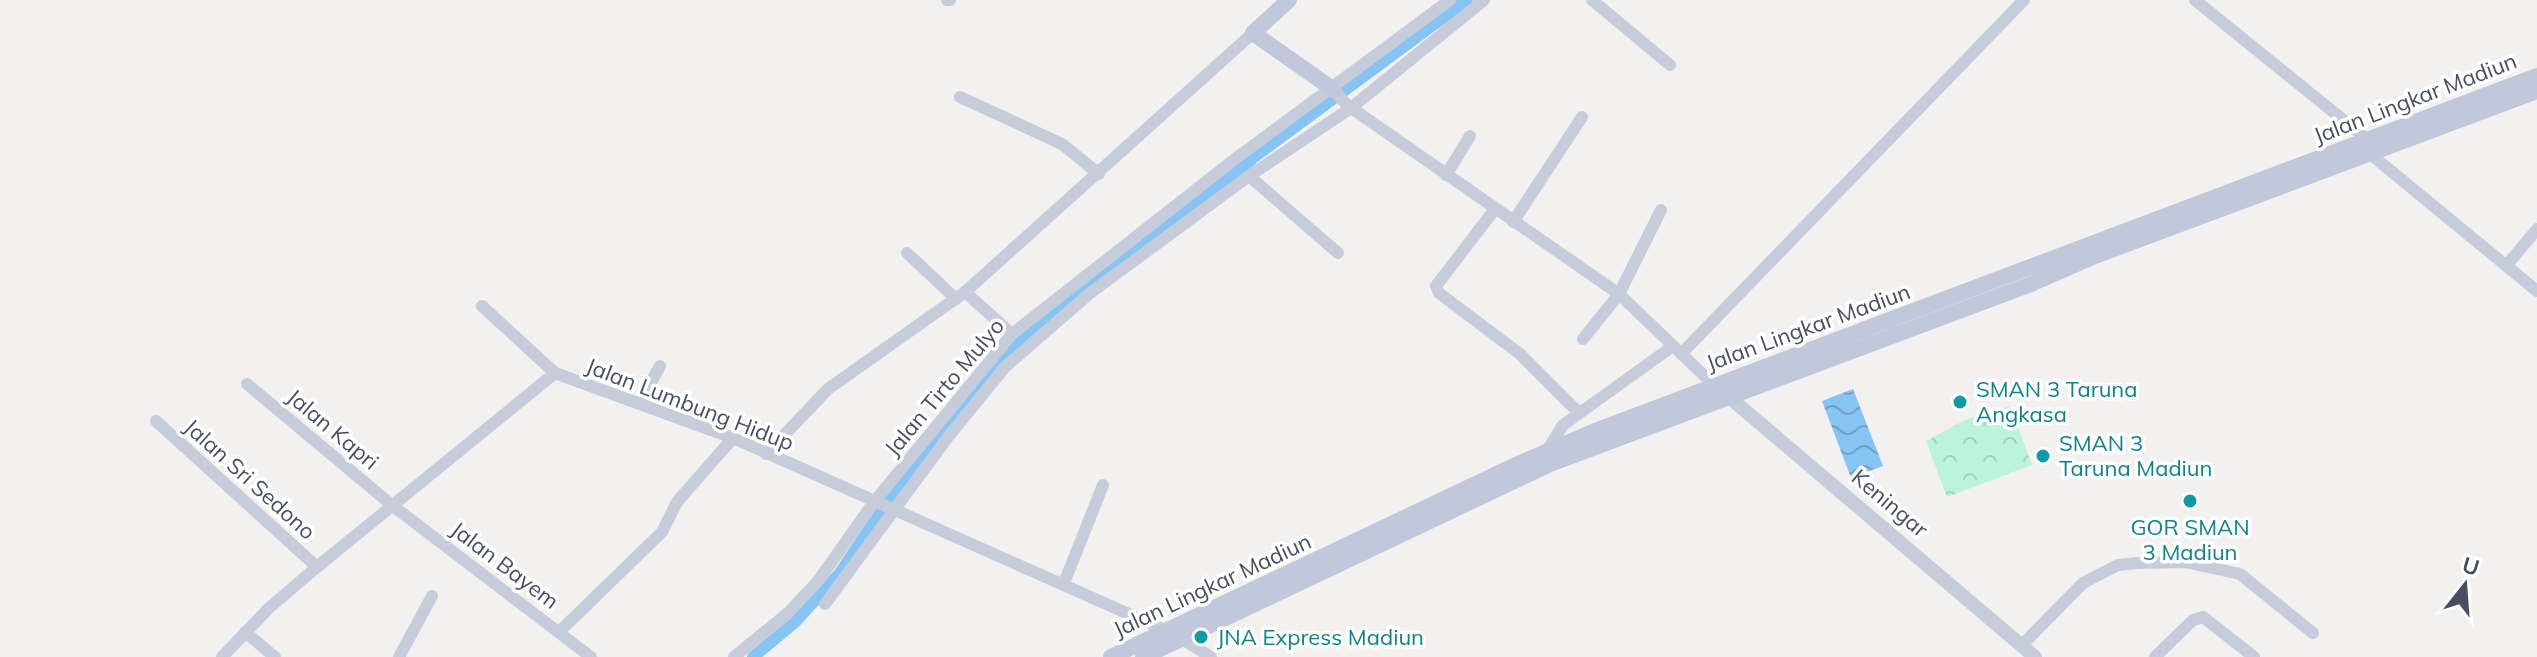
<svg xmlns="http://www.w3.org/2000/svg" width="2537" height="657" font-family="Mulish,sans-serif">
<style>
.park{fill:url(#park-crowns)}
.water{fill:url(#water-waves)}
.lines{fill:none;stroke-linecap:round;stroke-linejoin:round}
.canal{stroke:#86c5f3;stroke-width:12}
.minor{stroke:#c6ccd9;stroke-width:12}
.tertiary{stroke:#c6ccd9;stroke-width:14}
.secondary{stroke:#c2c8db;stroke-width:16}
.culture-dot{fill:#0f9aa8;stroke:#fff;stroke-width:3}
.labels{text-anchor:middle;stroke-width:7;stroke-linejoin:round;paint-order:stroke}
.street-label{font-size:22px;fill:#474e60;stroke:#fff}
.culture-label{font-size:22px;fill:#0d838f;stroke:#fff;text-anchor:start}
</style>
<defs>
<pattern id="park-crowns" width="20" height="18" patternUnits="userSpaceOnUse" patternTransform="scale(2)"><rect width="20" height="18" fill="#bcf3dd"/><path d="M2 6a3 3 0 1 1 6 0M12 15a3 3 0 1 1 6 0" fill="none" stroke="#a3d2c0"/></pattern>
<pattern id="water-waves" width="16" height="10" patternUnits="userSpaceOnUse" patternTransform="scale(2)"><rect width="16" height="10" fill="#86c5f3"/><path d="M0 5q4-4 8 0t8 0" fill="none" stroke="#6fa2c8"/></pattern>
</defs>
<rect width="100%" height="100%" fill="#f3f1f0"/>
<polygon class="park" points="2010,406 2032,465 1947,497 1926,441 1965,420"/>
<polygon class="water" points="1853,389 1883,466 1851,478 1822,401"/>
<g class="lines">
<g class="canal">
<polyline points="1246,163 1467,0"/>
<polyline points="753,657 794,623 840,573 893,493 1006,354 1041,322 1251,160"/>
</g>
<g class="minor">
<polyline points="947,0 950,0"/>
<polyline points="1592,0 1670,65"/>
<polyline points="2195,0 2368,140"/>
<polyline points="1334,90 1347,105 1619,294 1714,385"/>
<polyline points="960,97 1062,144 1099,174"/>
<polyline points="2369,153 2537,291"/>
<polyline points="1446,175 1470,136"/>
<polyline points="1249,176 1338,253"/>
<polyline points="1495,209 1436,286 1439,293 1520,354 1579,413"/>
<polyline points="1513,222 1582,117"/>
<polyline points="907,253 956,299"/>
<polyline points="2507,265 2537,229"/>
<polyline points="965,292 1012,334"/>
<polyline points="482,306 555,373"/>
<polyline points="1583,339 1619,294 1661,210"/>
<polyline points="1681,354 2024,0"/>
<polyline points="247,384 393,506 591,657"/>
<polyline points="639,404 660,366"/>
<polyline points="156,421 317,567"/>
<polyline points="766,454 828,389 965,292 1253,33"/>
<polyline points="1545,454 1563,425 1673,346"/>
<polyline points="1064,583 1103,485"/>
<polyline points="825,604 948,437 1005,367 1089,294 1249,176 1351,108 1484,0"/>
<polyline points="245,632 275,657"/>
<polyline points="559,632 662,532 677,502 733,438"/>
<polyline points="1182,639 1211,657"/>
<polyline points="2022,645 2083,583 2118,565 2137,563 2185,562 2240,574 2313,633"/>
<polyline points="222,657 269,608 317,567 555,373 733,438 1167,631"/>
<polyline points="399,657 432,596"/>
<polyline points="734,657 788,613 818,581 874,502 1012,334 1235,159 1450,0"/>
<polyline points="2155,657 2193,620 2203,617 2254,657"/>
</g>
<polyline class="tertiary" points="1722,391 2035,657"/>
<g class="secondary">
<polyline points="1289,0 1253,33 1334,90"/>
<polyline points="1111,657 1518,464 1595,431 2537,76"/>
<polyline points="1143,657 1550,464 2031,284 2095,256 2537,91"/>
</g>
</g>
<g class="culture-dot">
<circle cx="1960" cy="402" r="8"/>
<circle cx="2043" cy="456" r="8"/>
<circle cx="2190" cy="501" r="8"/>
<circle cx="1201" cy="637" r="8"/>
</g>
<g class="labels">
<g class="street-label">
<text transform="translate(2415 98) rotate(-21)" y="8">Jalan Lingkar Madiun</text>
<text transform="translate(1808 327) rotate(-20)" y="8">Jalan Lingkar Madiun</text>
<text transform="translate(944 387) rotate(-50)" y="8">Jalan Tirto Mulyo</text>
<text transform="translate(690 404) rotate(21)" y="8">Jalan Lumbung Hidup</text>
<text transform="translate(333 429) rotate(40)" y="8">Jalan Kapri</text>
<text transform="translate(250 479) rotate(42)" y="8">Jalan Sri Sedono</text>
<text transform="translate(1890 503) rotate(40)" y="8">Keningar</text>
<text transform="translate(505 565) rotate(37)" y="8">Jalan Bayem</text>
<text transform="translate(1212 585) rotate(-25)" y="8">Jalan Lingkar Madiun</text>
</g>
<g class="culture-label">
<text x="1976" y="397">SMAN 3 Taruna<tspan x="1976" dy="25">Angkasa</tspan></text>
<text x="2059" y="451">SMAN 3<tspan x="2059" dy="25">Taruna Madiun</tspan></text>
<text x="2190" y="535" text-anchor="middle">GOR SMAN<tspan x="2190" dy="25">3 Madiun</tspan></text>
<text x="1217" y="645">JNA Express Madiun</text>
</g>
</g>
<g transform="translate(2465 585) rotate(17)" stroke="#ffffff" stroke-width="6" paint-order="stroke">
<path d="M0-6L14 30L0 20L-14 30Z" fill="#474e60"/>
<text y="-12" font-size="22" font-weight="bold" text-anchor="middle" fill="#474e60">U</text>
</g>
</svg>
